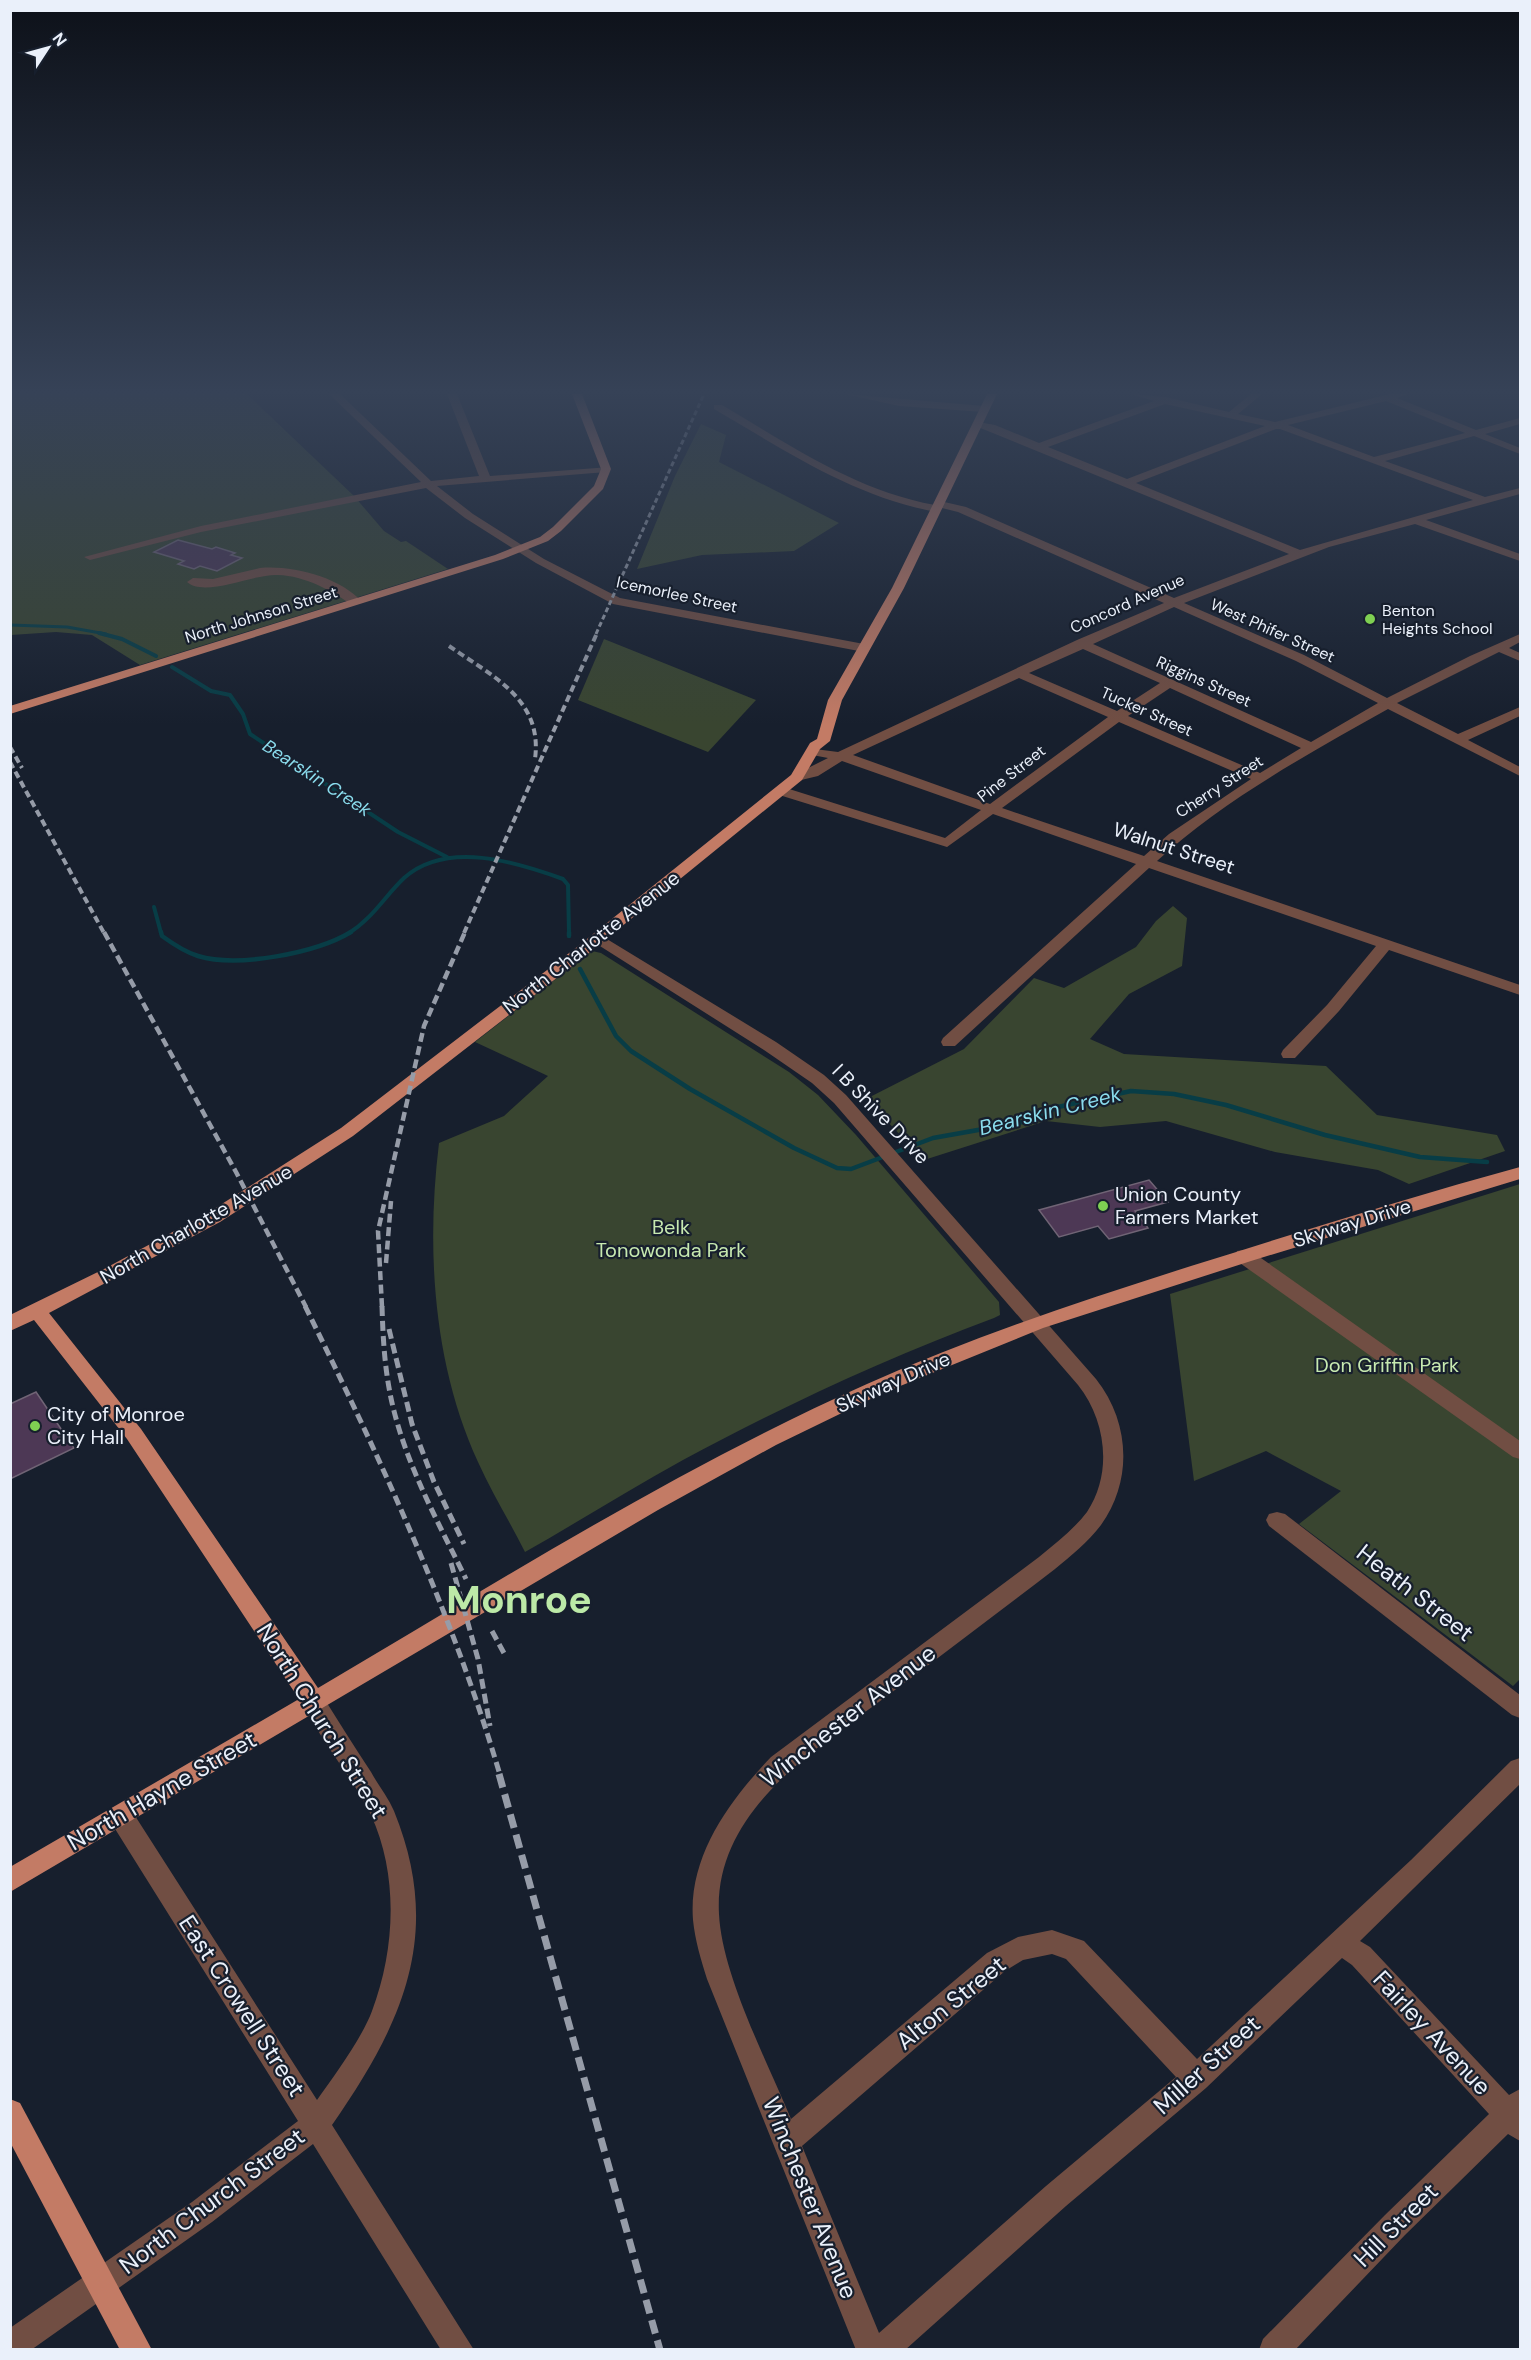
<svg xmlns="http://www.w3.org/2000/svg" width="1531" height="2360" font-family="'DM Sans',sans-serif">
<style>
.green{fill:#394530}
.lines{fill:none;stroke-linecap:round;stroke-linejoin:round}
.stream-far2{stroke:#083d46;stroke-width:3}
.stream-far1{stroke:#083d46;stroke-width:4}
.stream{stroke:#083d46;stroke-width:4.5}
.building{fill:#4d3855;stroke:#706475;stroke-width:1.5}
.minor{fill:#714e43;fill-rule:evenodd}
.major{fill:#c37b65;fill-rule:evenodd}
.rail-far4{stroke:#969ca8;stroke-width:3;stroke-dasharray:5 3;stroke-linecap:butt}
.rail-far3{stroke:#969ca8;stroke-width:4;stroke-dasharray:7 4;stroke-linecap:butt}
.rail-far2{stroke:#969ca8;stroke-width:4.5;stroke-dasharray:9 4.5;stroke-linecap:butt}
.rail-far1{stroke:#969ca8;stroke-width:5;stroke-dasharray:10 5;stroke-linecap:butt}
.rail{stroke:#969ca8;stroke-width:7;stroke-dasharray:14 7;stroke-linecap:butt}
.poi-dot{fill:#7fd052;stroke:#171f2d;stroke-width:2}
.labels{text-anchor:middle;stroke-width:4.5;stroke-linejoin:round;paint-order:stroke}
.far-street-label{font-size:16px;fill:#eaf0fa;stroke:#171f2d}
.far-poi-label{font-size:16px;fill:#eaf0fa;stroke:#171f2d;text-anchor:start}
.far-water-label{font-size:18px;font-style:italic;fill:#8adced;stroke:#171f2d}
.street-label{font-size:20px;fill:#eaf0fa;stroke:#171f2d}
.poi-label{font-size:20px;fill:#eaf0fa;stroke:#171f2d;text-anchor:start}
.park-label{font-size:20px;fill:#c7e9b0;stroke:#171f2d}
.water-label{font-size:21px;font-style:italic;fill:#8adced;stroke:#171f2d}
.near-street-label{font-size:24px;fill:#eaf0fa;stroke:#171f2d}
.near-town-label{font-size:39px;font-weight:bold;fill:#bce9a7;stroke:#171f2d}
</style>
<rect width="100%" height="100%" fill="#171f2d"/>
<g class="green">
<polygon points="11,394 247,394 354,496 384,531 401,542 406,541 448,569 140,665 92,635 56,632 11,635"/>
<polygon points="701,424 726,435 719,462 839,523 794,551 702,555 637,569 675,476"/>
<polygon points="604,639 756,700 708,752 578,700"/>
<polygon points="1173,906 1187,918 1182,966 1129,994 1090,1039 1124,1054 1326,1066 1377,1115 1497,1135 1505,1151 1409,1184 1378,1170 1275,1152 1166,1121 1100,1127 1046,1121 924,1160 866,1099 964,1049 1034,978 1064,988 1136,947 1156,921"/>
<path d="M 592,951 L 601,953 L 789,1072 L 818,1095 L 856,1135 L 999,1302 L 1000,1315 L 994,1318 C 887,1358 783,1406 683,1460 C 630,1489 578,1522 525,1552 C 510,1522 492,1493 478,1462 C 433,1364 426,1249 439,1143 L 504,1116 L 548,1076 L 475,1042 Z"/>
<polygon points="1520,1184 1520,1679 1513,1686 1299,1524 1341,1491 1266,1451 1194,1481 1170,1294"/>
</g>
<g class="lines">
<polyline class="stream-far2" points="10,625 67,627 106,634"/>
<g class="stream-far1">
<polyline points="99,633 122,639 156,656"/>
<polyline points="172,667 211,691 230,695 243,714 250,734 398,832 447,857"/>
<polyline points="154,907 161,933"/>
<path d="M 349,933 C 372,919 385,896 404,878 C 447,840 516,862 563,879 L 568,885 L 569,933"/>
</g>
<g class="stream">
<path d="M 161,932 L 162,936 C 173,944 185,952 198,956 C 238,968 316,953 351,932"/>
<polyline points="569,932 569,936"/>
<polyline points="580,969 616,1036 631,1051 690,1089 794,1148 837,1168 851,1169 933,1138 1034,1120 1058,1107 1131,1091 1174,1094 1226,1105 1325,1135 1420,1157 1487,1162"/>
</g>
</g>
<g class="building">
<polygon points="178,540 212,549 216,547 235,553 231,555 242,558 217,571 200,566 194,569 178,564 184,561 154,552"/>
<polygon points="1149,1180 1168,1202 1135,1211 1148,1228 1109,1239 1098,1226 1059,1237 1039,1210"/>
<polygon points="36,1392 74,1448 10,1479 10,1404"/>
</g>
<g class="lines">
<g class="minor">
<polygon points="329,394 340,394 431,481 479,476 447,394 457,394 490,476 610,467 610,471 606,472 437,486 473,514 544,559 620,598 864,644 870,648 864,652 613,604 536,563 465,518 426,488 201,532 90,560 84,557 201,526 421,482"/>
<polygon points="845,394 984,406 989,409 984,412 899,406"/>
<path d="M 1131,394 L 1166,397 L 1229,412 L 1251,394 L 1262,394 L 1238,414 L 1275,422 L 1390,394 L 1408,394 L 1397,398 L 1476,430 L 1520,418 L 1520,424 L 1485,434 L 1520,448 L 1520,454 L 1474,436 L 1385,461 L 1485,497 L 1520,488 L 1520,494 L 1426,520 L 1520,554 L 1520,561 L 1415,524 L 1329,547 L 1184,603 L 1304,655 L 1387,698 L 1470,656 L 1520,634 L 1520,642 L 1509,648 L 1520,653 L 1520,661 L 1499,652 L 1397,703 L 1458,734 L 1520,707 L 1520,716 L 1468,740 L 1520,767 L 1520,776 L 1388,709 C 1310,753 1223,800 1157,861 L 1520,985 L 1520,995 L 1389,950 L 1339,1011 L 1295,1058 L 1283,1058 L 1281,1054 L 1283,1050 L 1327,1005 L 1376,946 L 1149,868 L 955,1046 L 943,1046 L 941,1042 L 943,1038 L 1136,864 L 993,814 L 947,847 L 776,794 L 774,791 L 781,787 L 786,788 L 945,838 L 981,810 L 842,761 L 818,776 L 797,781 L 790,777 L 828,758 L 807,754 L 807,748 L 838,752 L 1077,640 L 1164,603 L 958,512 L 942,508 L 937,512 C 854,497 786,451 714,409 L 714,405 L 722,405 C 790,445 856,491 935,505 L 936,502 L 940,501 L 966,507 L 1174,598 L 1289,554 L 973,425 L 978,422 L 995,425 L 1039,443 L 1154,401 ZM 1386,401 L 1465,433 L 1374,457 L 1288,425 ZM 1165,404 L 1265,426 L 1127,479 L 1048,447 ZM 1276,429 L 1280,429 L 1473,500 L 1300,550 L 1136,483 ZM 1174,607 L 1296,661 L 1378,703 L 1311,742 L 1093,644 ZM 1083,649 L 1160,683 L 1117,711 L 1029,673 ZM 1019,678 L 1108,717 L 990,804 L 853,755 ZM 1170,688 L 1301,748 L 1260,773 L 1128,716 ZM 1119,722 L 1251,779 L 1169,834 L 1144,856 L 1002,808 Z"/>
<path d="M 260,568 C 292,565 340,577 362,602 L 352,605 C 331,590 305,576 278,575 C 255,573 205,598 187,582 L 193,578 L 213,579 Z"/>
<path d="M 597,933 L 776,1042 L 824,1075 L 846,1095 L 1096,1379 C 1130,1422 1133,1480 1101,1525 C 1088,1542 1071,1556 1055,1569 C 1004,1608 954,1646 903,1684 C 829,1741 713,1805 719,1914 C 722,1975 767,2061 791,2119 L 987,1953 L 1018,1937 L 1052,1930 L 1084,1941 L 1197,2059 L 1411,1860 L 1511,1761 L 1520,1758 L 1520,1784 L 1360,1941 L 1370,1947 L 1509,2095 L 1520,2089 L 1520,2141 L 1508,2134 L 1405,2235 L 1295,2350 L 1259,2350 L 1263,2339 L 1385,2215 L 1489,2114 L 1352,1965 L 1342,1958 L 1206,2088 L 1066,2206 L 905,2350 L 856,2350 L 707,1979 C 701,1960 695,1940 693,1920 C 688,1856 730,1800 771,1757 L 1039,1557 C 1056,1543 1074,1529 1087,1512 C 1113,1473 1106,1420 1078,1385 L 834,1103 L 812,1083 L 764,1050 L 592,941 L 589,938 L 592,935 ZM 1052,1954 L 1066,1959 L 1176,2077 L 1046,2186 L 879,2333 L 802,2146 L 1005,1971 L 1023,1960 Z"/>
<polygon points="1244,1250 1251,1251 1520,1441 1520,1459 1513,1457 1237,1261 1235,1256 1237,1251"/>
<polygon points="1277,1512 1285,1514 1520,1695 1520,1718 1512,1715 1269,1526 1266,1520 1269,1514"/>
<path d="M 314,1692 L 322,1695 C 338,1721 354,1746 371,1772 C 378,1785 388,1797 394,1811 C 444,1934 403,2023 332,2125 L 474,2350 L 441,2350 L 313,2144 L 212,2222 L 31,2350 L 10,2350 L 10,2328 L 192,2202 L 298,2121 L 112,1824 L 109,1816 L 112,1808 L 121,1805 L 130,1808 L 317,2100 C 334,2076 362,2038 372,2011 C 395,1950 399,1876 371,1815 C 352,1776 321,1742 302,1702 L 306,1695 Z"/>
</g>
<g class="major">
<polygon points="572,394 582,394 611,469 603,489 561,531 548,541 503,559 10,714 10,706 495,555 540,537 553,527 594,486 601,469"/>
<path d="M 987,394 L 997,394 L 904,588 L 842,700 L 830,741 L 820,749 L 802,780 L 589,953 L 353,1136 L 220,1222 L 49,1313 L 141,1429 L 318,1688 C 498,1582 676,1469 867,1384 C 972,1337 1081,1301 1191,1266 C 1300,1232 1410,1197 1520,1167 L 1520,1179 L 1251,1261 L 1043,1328 L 883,1393 L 776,1445 L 658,1510 L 10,1892 L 10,1867 L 299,1699 L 127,1439 L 34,1320 L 10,1331 L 10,1315 L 104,1269 L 206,1214 L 341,1128 L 577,947 L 791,775 L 810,743 L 817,739 L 828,700 L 892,588 Z"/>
<polygon points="10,2099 20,2103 152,2350 120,2350 10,2142"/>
</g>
<polyline class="rail-far4" points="596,634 704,394"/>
<g class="rail-far3">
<path d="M 449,646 C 492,676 543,699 535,759"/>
<polyline points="10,747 22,768"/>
<polyline points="10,762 104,933"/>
<polyline points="464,933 597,633"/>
</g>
<g class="rail-far2">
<polyline points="104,932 236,1172 306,1307"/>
<polyline points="386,1263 391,1201"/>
<polyline points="382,1307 378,1231 424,1026 465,932"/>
</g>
<g class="rail-far1">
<path d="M 305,1306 C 380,1458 452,1612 500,1775"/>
<path d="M 382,1306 C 383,1341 385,1376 394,1411 C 409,1470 439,1524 466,1579"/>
<polyline points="389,1329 412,1424 434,1482 464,1544"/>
<polyline points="451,1563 478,1659 490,1726"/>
<polyline points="492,1631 505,1655"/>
</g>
<polyline class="rail" points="499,1774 660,2350"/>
</g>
<linearGradient id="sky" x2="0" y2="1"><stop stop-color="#0d1119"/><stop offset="0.54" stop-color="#364257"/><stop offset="1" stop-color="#364257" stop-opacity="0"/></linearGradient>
<rect width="1531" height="725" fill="url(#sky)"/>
<g class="poi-dot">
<circle cx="1370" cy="619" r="6"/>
<circle cx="1103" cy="1206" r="6"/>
<circle cx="35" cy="1426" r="6"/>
</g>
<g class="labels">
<g class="far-street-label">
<text transform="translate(677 594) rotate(12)" y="6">Icemorlee Street</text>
<text transform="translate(1127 603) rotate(-24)" y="6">Concord Avenue</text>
<text transform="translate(261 614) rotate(-17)" y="6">North Johnson Street</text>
<text transform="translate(1273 630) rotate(24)" y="6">West Phifer Street</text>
<text transform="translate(1204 681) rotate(24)" y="6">Riggins Street</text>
<text transform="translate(1147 711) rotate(24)" y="6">Tucker Street</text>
<text transform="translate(1011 773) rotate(-38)" y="6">Pine Street</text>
<text transform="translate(1219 786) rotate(-33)" y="6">Cherry Street</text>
</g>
<g class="far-poi-label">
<text x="1382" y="616">Benton<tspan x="1382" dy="18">Heights School</tspan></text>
</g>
<g class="far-water-label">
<text transform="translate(317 778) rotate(33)" y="6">Bearskin Creek</text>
</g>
<g class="street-label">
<text transform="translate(1174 848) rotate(18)" y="7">Walnut Street</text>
<text transform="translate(591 942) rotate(-38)" y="7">North Charlotte Avenue</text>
<text transform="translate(881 1114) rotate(46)" y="7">I B Shive Drive</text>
<text transform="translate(1352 1223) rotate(-17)" y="7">Skyway Drive</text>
<text transform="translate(196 1224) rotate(-30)" y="7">North Charlotte Avenue</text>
<text transform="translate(893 1382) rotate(-24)" y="7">Skyway Drive</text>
</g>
<g class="poi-label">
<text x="1115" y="1201">Union County<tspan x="1115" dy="23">Farmers Market</tspan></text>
<text x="47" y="1421">City of Monroe<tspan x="47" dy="23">City Hall</tspan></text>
</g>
<g class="park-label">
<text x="671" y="1234">Belk<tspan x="671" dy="23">Tonowonda Park</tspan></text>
<text x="1387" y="1372">Don Griffin Park</text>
</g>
<g class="water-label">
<text transform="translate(1050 1111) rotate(-14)" y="7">Bearskin Creek</text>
</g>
<g class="near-street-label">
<text transform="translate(1415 1593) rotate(38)" y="8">Heath Street</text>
<text transform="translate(848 1716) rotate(-38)" y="8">Winchester Avenue</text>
<text transform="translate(322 1721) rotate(58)" y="8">North Church Street</text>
<text transform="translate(162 1791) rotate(-30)" y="8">North Hayne Street</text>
<text transform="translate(951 2003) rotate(-39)" y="8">Alton Street</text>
<text transform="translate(242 2006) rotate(57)" y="8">East Crowell Street</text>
<text transform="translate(1432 2033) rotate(47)" y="8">Fairley Avenue</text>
<text transform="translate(1207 2065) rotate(-42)" y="8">Miller Street</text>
<text transform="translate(810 2198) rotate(68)" y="8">Winchester Avenue</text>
<text transform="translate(212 2201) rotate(-37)" y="8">North Church Street</text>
<text transform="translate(1396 2225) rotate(-45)" y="8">Hill Street</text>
</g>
<g class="near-town-label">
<text x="519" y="1613">Monroe</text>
</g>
</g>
<rect width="1531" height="2360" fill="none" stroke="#eaf0fa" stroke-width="24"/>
<g transform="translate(48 48) rotate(54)" stroke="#171f2d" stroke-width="4.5" paint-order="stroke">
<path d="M0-4.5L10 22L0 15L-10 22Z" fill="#eaf0fa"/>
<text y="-9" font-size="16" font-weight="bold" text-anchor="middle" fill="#eaf0fa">N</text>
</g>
</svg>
